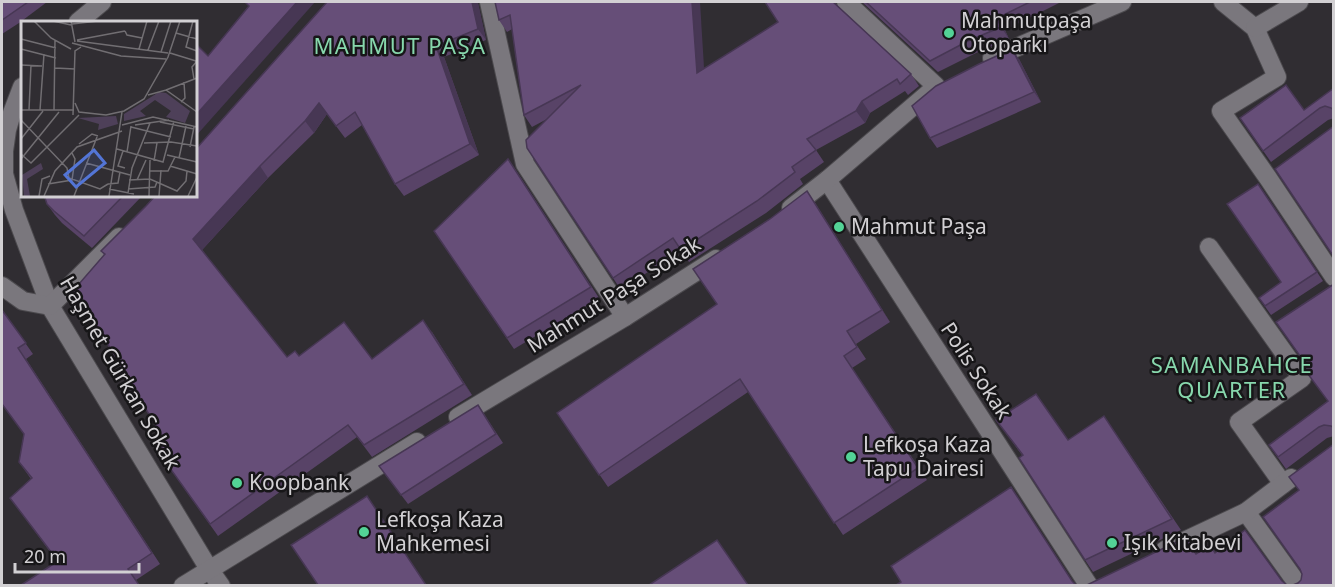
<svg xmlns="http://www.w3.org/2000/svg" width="1335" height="587" font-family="'Noto Sans',sans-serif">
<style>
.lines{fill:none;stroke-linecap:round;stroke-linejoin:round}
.minor-casing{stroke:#4c4a4e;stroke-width:20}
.minor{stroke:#7a777d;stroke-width:18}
.wall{fill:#584367}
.shaded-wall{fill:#473754}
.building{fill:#664e78;stroke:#473754;stroke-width:1.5}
.poi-dot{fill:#53d396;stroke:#171618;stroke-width:2}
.labels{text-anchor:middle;stroke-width:5;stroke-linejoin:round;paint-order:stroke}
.poi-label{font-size:21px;fill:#d2d0d3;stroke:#171618;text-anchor:start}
.street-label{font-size:21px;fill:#d2d0d3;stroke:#171618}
.neighbourhood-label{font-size:22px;letter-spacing:1.5px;fill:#87d7ac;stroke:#171618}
.inset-road{fill:none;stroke:#716e72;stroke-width:1.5}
.view{fill:#5375d6;fill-opacity:0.15;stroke:#5375d6;stroke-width:3}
.inset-edge{fill:none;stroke:#d2d0d3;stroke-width:3}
</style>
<rect width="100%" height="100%" fill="#302d32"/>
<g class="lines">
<defs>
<g id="minor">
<polyline points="489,2 525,164 625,317"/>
<polyline points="846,2 936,86"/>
<polyline points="1223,2 1255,28 1277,77 1221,111 1268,178 1334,277"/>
<polyline points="78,22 102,2"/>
<polyline points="1255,28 1299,2"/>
<polyline points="992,58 1122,2"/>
<polyline points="22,87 12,113 7,130 4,151 4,174 14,210 50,306 209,569 221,586"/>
<polyline points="827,180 1089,586"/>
<polyline points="791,208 827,180 931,91"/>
<polyline points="1209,247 1302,378 1239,422 1283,484"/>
<polyline points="2,286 23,301 50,306 119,237"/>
<polyline points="458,417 625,317 716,259"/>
<polyline points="1246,512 1299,586"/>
<polyline points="1165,550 1246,512 1291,478"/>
<polyline points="183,586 417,442"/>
</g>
</defs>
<use href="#minor" class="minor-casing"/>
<use href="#minor" class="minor"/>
</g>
<g class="wall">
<polygon points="2,2 47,2 19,23 2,34"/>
<polygon points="495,2 704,68 835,3 911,74 919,86 908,95 905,91 870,113 865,123 816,150 824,162 800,179 803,184 766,213 689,262 681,250 621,290 613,278 547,119 532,127 524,115 512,29 507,32 499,20"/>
<polygon points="862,2 1061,2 1005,30 1009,39 976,53 938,72"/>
<polygon points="478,4 486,40 444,57 479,155 404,196 395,184 362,125 345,138 327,114 314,133 268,178 202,250 287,357 299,356 372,359 432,332 472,395 372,457 357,437 218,536 157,450 166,443 104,255 101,251 146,206"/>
<polygon points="1019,59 1041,102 937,148 930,138"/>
<polygon points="1334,88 1334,118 1328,120 1271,162 1240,118 1304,110"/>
<polygon points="515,169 599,298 514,349 434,231"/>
<polygon points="1258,184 1323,281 1271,315 1259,298 1281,282"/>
<polygon points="44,195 143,195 92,248 62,223 55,215 47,204"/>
<polygon points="815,203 890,322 856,344 866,359 852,368 927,480 843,535 748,392 608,487 557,413 717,304"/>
<polygon points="1334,284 1334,436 1327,438 1286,469 1269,445 1328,401 1305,370"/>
<polygon points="2,310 33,354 26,359 160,564 136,580 57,561 10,498 31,479 19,462 24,435"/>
<polygon points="478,405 503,443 408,504 386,475"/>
<polygon points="1104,416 1181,530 1093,572 1085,560 1022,455 996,420 1068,440"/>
</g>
<g class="shaded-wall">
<polygon points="297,2 315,2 195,137 195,116"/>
<polygon points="472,2 478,2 486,40 478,29"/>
<polygon points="692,2 700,2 705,84 697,73"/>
<polygon points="997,18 1005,30 1009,39 1001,27"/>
<polygon points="436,46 444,57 479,155 470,144"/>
<polygon points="1012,49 1019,59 1041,102 1034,92"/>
<polygon points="862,101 870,113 865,123 856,111"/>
<polygon points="319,103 327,114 314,133 305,121"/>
<polygon points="260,166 268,178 202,250 193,239"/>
<polygon points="807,191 815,203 890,322 882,310"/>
<polygon points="423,320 432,332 472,395 464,384"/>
</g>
<g class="building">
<polygon points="2,2 28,2 2,20"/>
<polygon points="245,2 297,2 195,116 195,43 208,56 249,6"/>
<polygon points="327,2 472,2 478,29 436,46 470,144 395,184 355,112 336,126 319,103 305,121 260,166 193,239 287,357 295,351 299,356 344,322 372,359 423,320 464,384 364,445 348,425 210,524 157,450 166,443 97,326 72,292 105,254 101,251 146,206 156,195 195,195 195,150"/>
<polygon points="495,2 692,2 697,73 778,22 765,2 833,2 911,74 900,84 897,79 862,101 856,111 807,139 816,150 792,167 795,172 757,201 681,250 673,238 613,278 527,148 526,140 581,85 524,115 510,15 499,20"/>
<polygon points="866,2 1030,2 997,18 1001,27 968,41 930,61"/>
<polygon points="1012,49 1034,92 930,138 912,106 936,86 979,64"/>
<polygon points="1286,85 1304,110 1334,88 1334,110 1331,108 1325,106 1320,108 1263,151 1240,118"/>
<polygon points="1334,126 1334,257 1275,169"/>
<polygon points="508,159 591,287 507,338 434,231"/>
<polygon points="1258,184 1317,272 1265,306 1259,298 1281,282 1227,204"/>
<polygon points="807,191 882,310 847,331 857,347 844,356 918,468 834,523 740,379 599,475 557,413 717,304 693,269 770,219"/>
<polygon points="44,195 124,195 84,236 54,211 47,204"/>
<polygon points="1334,284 1334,428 1331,426 1324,425 1319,427 1278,457 1269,445 1328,401 1305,370 1305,365 1303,360 1276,322"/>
<polygon points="2,310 26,343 18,348 152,553 128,569 139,585 21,585 58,561 10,498 32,478 19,462 24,434 2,404"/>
<polygon points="1036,394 1068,440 1104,416 1172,519 1085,560 1019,458 1023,455 996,420"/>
<polygon points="478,405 496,434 401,495 379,466"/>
<polygon points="1334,444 1334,585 1293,585 1298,583 1301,580 1302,574 1300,569 1263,517 1299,490 1289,477"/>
<polygon points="1011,487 1072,581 1076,585 1087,585 1185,538 1196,554 1210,545 1215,553 1245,530 1282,581 1287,585 1292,585 896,585 901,582 891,566"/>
<polygon points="367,496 426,585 318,585 291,545"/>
<polygon points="717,540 748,585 649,585"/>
</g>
<g class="poi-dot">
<circle cx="949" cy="33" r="6"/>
<circle cx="839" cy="227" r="6"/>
<circle cx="851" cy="457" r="6"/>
<circle cx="237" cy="483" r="6"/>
<circle cx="364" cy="532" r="6"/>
<circle cx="1112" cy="543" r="6"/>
</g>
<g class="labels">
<g class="poi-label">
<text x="961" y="28">Mahmutpaşa<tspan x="961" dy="24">Otoparkı</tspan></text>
<text x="851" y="234">Mahmut Paşa</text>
<text x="863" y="452">Lefkoşa Kaza<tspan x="863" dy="24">Tapu Dairesi</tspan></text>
<text x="249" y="490">Koopbank</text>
<text x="376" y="527">Lefkoşa Kaza<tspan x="376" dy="24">Mahkemesi</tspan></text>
<text x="1124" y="550">Işık Kitabevi</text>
</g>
<g class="street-label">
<text transform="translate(614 295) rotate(-32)" y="7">Mahmut Paşa Sokak</text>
<text transform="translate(976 371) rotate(57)" y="7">Polis Sokak</text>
<text transform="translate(120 373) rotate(60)" y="7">Haşmet Gürkan Sokak</text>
</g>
<g class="neighbourhood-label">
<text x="400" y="54">MAHMUT PAŞA</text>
<text x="1232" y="373">SAMANBAHCE<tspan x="1232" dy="25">QUARTER</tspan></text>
</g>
</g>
<g transform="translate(21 21)">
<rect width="176" height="176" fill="#302d32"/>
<path d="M 95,95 L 97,103 L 77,109 L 78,103 L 57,97 Z" fill="#4e4059"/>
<path d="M 138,71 L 145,72 L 169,90 L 164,102 L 145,96 L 150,90 L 134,79 L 119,90 L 125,95 L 103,100 L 103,93 ZM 20,142 L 22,148 L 6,158 L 9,175 L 3,175 L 1,154 Z" fill="#4e4059"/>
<path class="inset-road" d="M 13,0 L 30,17 L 50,28M 32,0 L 50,4M 50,0 L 54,21M 172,0 L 165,26 L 176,30M 51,3 L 77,0M 104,10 L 106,14 L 121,17M 155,12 L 176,18M 0,18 L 35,27M 56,19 L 104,10M 56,20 L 147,32M 51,22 L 100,35 L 145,38M 0,28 L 35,37M 118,28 L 126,0M 127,29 L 138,0M 140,31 L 150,0M 149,32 L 175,40M 0,44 L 21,45M 34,47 L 54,48M 173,58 L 171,46 L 176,40M 145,69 L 176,57M 127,74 L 145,69 L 176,91M 160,81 L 164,77 L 163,61M 54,82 L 58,91 L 85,94 L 103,90 L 123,78 L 147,36 L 159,0M 0,89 L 53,89M 8,89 L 10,44M 19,89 L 23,33M 33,89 L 34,19M 52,94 L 54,30 L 60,26M 0,99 L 46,147 L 48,157 L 79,168 L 87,163M 139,101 L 173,108M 101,104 L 132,96 L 176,106M 114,104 L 148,99M 110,106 L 150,116M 0,118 L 22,90M 123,122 L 150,121 L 176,125M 58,123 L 71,113 L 77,115M 169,126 L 173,106M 96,128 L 142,141 L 153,100M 102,130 L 97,145 L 104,147M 106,131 L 110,105M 0,133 L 10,142 L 58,94M 146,134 L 176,141M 158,137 L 165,105M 0,138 L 38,91M 133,140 L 136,122M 65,142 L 109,154M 149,145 L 176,153M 128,150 L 147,150 L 154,136M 108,159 L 129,158 L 156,170 L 165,160 L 166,150M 116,159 L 125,139M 27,163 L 51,159 L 54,138 L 51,132M 87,163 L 97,162 L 99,151M 88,168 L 113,173M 107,168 L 134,166 L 136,161M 107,172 L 111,147 L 129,102M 18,175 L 21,158 L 29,155M 23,175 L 34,150 L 56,126 L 101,110M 53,175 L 76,116M 88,175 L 101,91M 128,175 L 129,139M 138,175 L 140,149M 167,175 L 176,156"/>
<path class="view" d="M 73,129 L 84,142 L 55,166 L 44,154 Z"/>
<rect width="176" height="176" class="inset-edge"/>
</g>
<rect width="1335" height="587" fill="none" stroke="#d2d0d3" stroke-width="6"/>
<path d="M15 563v9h124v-9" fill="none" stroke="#d2d0d3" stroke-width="3"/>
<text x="24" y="563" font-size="18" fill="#d2d0d3" stroke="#171618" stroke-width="4.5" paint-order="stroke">20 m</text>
</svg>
